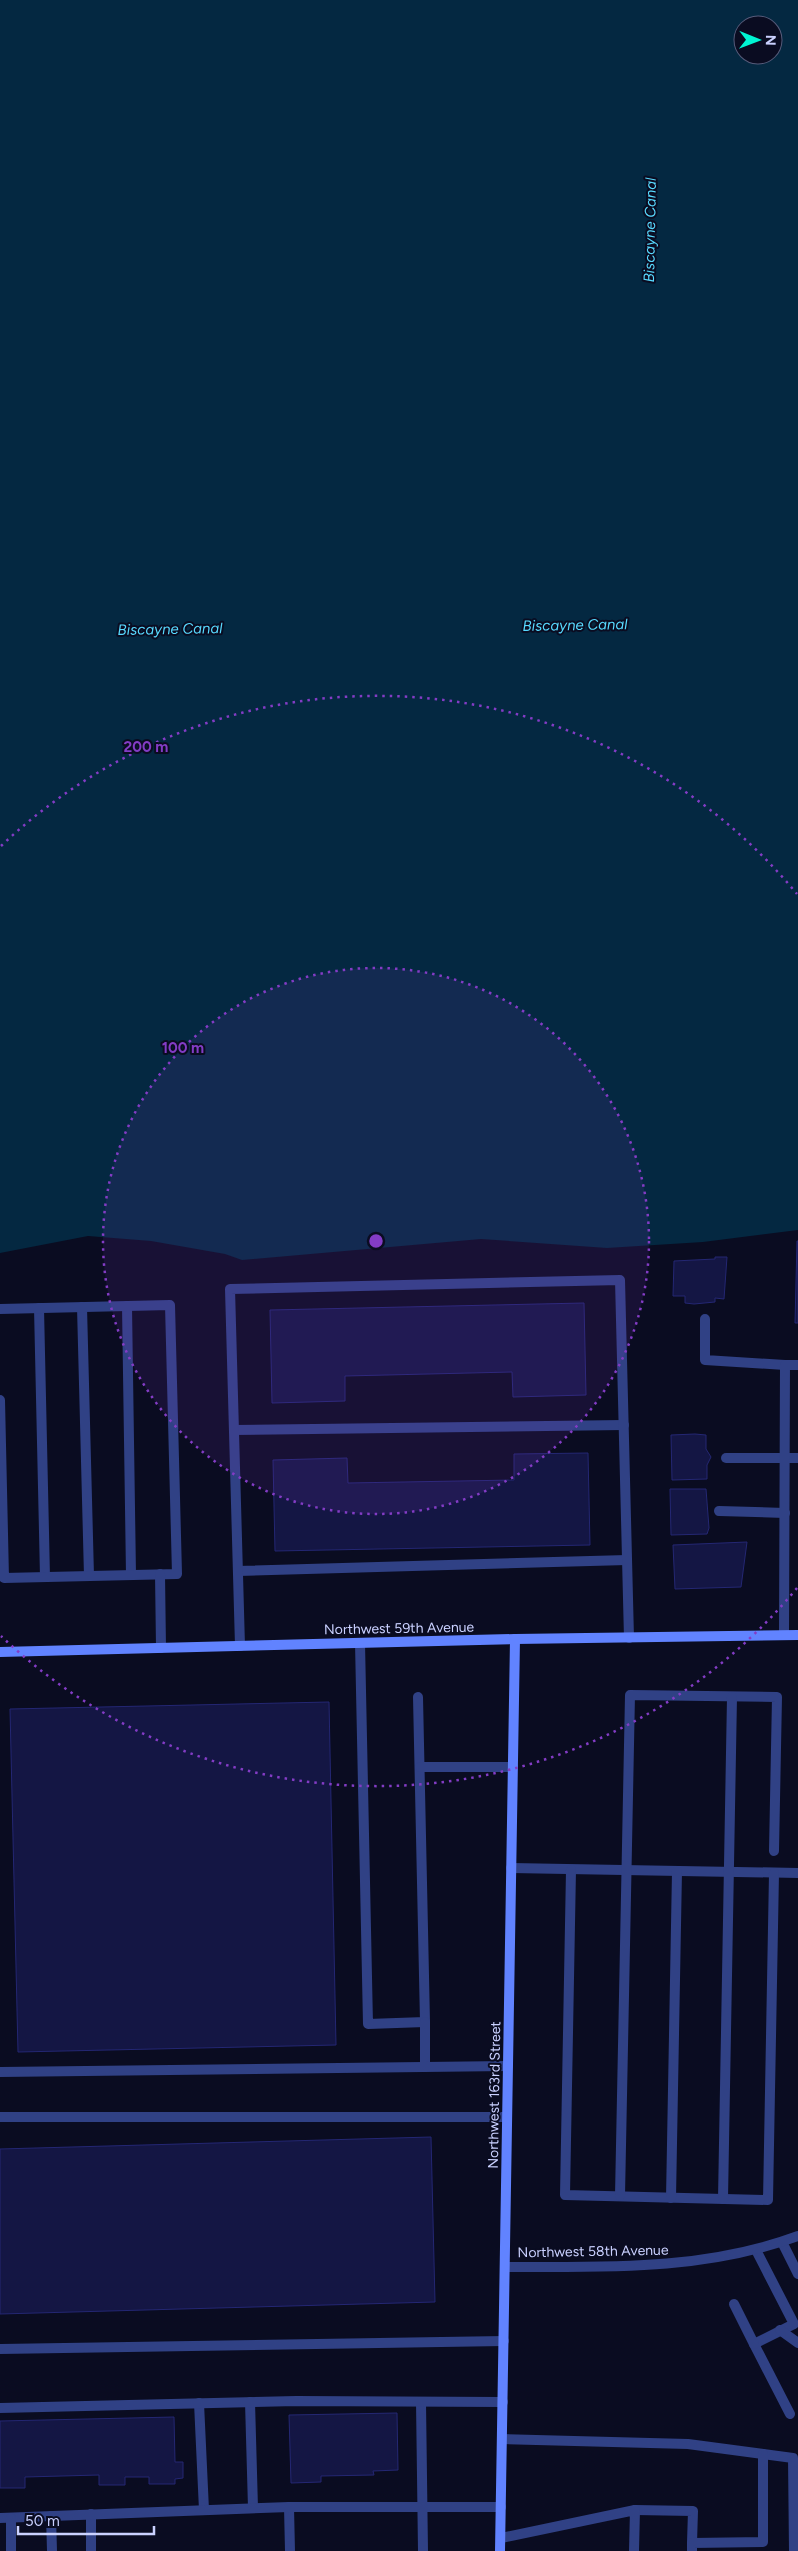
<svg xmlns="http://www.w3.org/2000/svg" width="798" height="2551" font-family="Figtree,sans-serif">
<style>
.water{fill:#042841;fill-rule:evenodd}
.building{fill:#141644;stroke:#242773}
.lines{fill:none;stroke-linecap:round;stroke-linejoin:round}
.lane{stroke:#304185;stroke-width:10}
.street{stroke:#304185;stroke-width:10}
.secondary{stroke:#6183ff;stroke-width:10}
.ring{fill:none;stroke:#833cc5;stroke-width:2.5;stroke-dasharray:2.5 5}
.labels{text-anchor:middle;stroke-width:4;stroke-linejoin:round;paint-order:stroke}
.street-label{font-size:14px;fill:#cad1ff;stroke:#0a0c21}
.water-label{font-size:15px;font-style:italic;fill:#58daff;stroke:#0a0c21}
.centre{fill:#833cc5;stroke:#0a0c21;stroke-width:2.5}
.ring-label{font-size:15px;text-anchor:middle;font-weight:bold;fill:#833cc5;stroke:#0a0c21;stroke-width:4;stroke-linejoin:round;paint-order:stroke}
</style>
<rect width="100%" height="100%" fill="#0a0c21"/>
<path class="water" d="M 0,0 L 798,0 L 798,1230 L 703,1242 L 607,1248 L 481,1239 L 242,1260 L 225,1254 L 151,1241 L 88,1236 L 0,1253 ZM 743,25 L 773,25 L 773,55 L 743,55 Z"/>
<g class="building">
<polygon points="797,1241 798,1241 798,1323 795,1323"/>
<polygon points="715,1257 727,1257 724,1299 715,1298 715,1302 694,1304 685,1303 685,1296 673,1296 674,1261 715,1259"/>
<polygon points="584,1303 586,1395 513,1397 512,1372 345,1376 345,1401 272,1403 270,1310"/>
<polygon points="695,1434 706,1435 706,1449 711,1457 707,1465 707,1479 672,1480 671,1435"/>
<polygon points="588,1453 590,1545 275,1551 273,1460 347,1458 348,1483 514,1480 514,1454"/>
<polygon points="670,1489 706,1489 709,1528 707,1534 671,1535"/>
<polygon points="747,1542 741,1587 675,1589 673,1545"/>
<polygon points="329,1702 336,2045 18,2052 10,1709"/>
<polygon points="431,2137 435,2302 0,2314 0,2149"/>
<polygon points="397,2413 398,2470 373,2471 374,2475 321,2476 321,2482 291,2483 289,2415"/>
<polygon points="174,2417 175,2462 183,2462 183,2478 175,2479 175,2484 149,2484 149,2477 125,2477 125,2485 99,2485 99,2475 25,2477 25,2488 0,2488 0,2421"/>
</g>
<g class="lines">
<g class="lane">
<polyline points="127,1306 131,1575"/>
<polyline points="82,1307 89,1576"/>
<polyline points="39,1308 45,1577"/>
<polyline points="0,1309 170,1305 177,1574 4,1578 0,1400"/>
<polyline points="705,1319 705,1360 785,1365"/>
<polyline points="234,1430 624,1425"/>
<polyline points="726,1458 798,1458"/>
<polyline points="719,1511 785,1513"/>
<polyline points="238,1571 627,1560"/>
<polyline points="160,1574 161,1648"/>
<polyline points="784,1635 785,1365 798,1365"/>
<polyline points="360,1643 368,2024 425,2022 418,1697"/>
<polyline points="240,1646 230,1289 620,1280 629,1638"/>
<polyline points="420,1767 513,1767"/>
<polyline points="511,1868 798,1873"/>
<polyline points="571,1870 565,2195 768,2200 774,1873"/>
<polyline points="425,2022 425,2067"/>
<polyline points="0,2072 508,2066"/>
<polyline points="0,2117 507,2117"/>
<polyline points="620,2196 630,1695 777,1697 774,1851"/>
<polyline points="671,2198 677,1871"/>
<polyline points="723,2199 732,1697"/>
<polyline points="782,2242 798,2274"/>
<polyline points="756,2250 794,2324 754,2344 790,2414"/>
<polyline points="734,2304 754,2344"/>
<polyline points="780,2330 798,2343"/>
<polyline points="0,2349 504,2341"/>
<polyline points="250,2402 253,2508"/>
<polyline points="421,2402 423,2551"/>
<polyline points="199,2403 204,2510"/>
<polyline points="0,2408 296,2401 503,2402"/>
<polyline points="502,2439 688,2444 793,2458 794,2551"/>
<polyline points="289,2507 290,2551"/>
<polyline points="635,2510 693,2511 692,2543"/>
<polyline points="91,2514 91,2551"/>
<polyline points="51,2516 52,2551"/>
<polyline points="0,2518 289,2507 501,2507"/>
<polyline points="11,2518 11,2551"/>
<polyline points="501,2538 635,2510 634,2551"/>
<polyline points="692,2551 692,2543 763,2542 763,2454"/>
</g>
<path class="street" d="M 505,2267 C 604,2267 703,2271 798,2236"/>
<g class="secondary">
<polyline points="0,1652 515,1639 798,1635"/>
<polyline points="500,2551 515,1639"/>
</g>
</g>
<circle cx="376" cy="1241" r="273" fill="#833cc5" fill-opacity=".12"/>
<g class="ring">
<circle cx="376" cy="1241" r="273"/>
<path d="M797 1588A545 545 0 0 1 1 1636M1 846A545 545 0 0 1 797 894"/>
</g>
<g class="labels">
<g class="street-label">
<text transform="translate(399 1628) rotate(-1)" y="5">Northwest 59th Avenue</text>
<text transform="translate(494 2095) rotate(-89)" y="5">Northwest 163rd Street</text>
<text transform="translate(593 2251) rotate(-1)" y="5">Northwest 58th Avenue</text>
</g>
<g class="water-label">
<text transform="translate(650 230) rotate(-89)" y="5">Biscayne Canal</text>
<text transform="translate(575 625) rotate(-1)" y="5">Biscayne Canal</text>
<text transform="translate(170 629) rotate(-1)" y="5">Biscayne Canal</text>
</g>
</g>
<circle cx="376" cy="1241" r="8" class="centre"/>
<g class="ring-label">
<text x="146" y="752">200 m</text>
<text x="183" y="1053">100 m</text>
</g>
<g transform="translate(758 40) rotate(91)"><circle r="24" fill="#0a0c21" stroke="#575b7a"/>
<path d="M0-4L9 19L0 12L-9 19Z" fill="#00f5d3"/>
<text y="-8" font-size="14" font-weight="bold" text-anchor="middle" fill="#cad1ff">N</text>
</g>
<path d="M18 2526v8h136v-8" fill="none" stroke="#cad1ff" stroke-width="2.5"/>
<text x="25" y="2526" font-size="15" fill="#cad1ff" stroke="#0a0c21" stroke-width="4" paint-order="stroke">50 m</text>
</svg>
